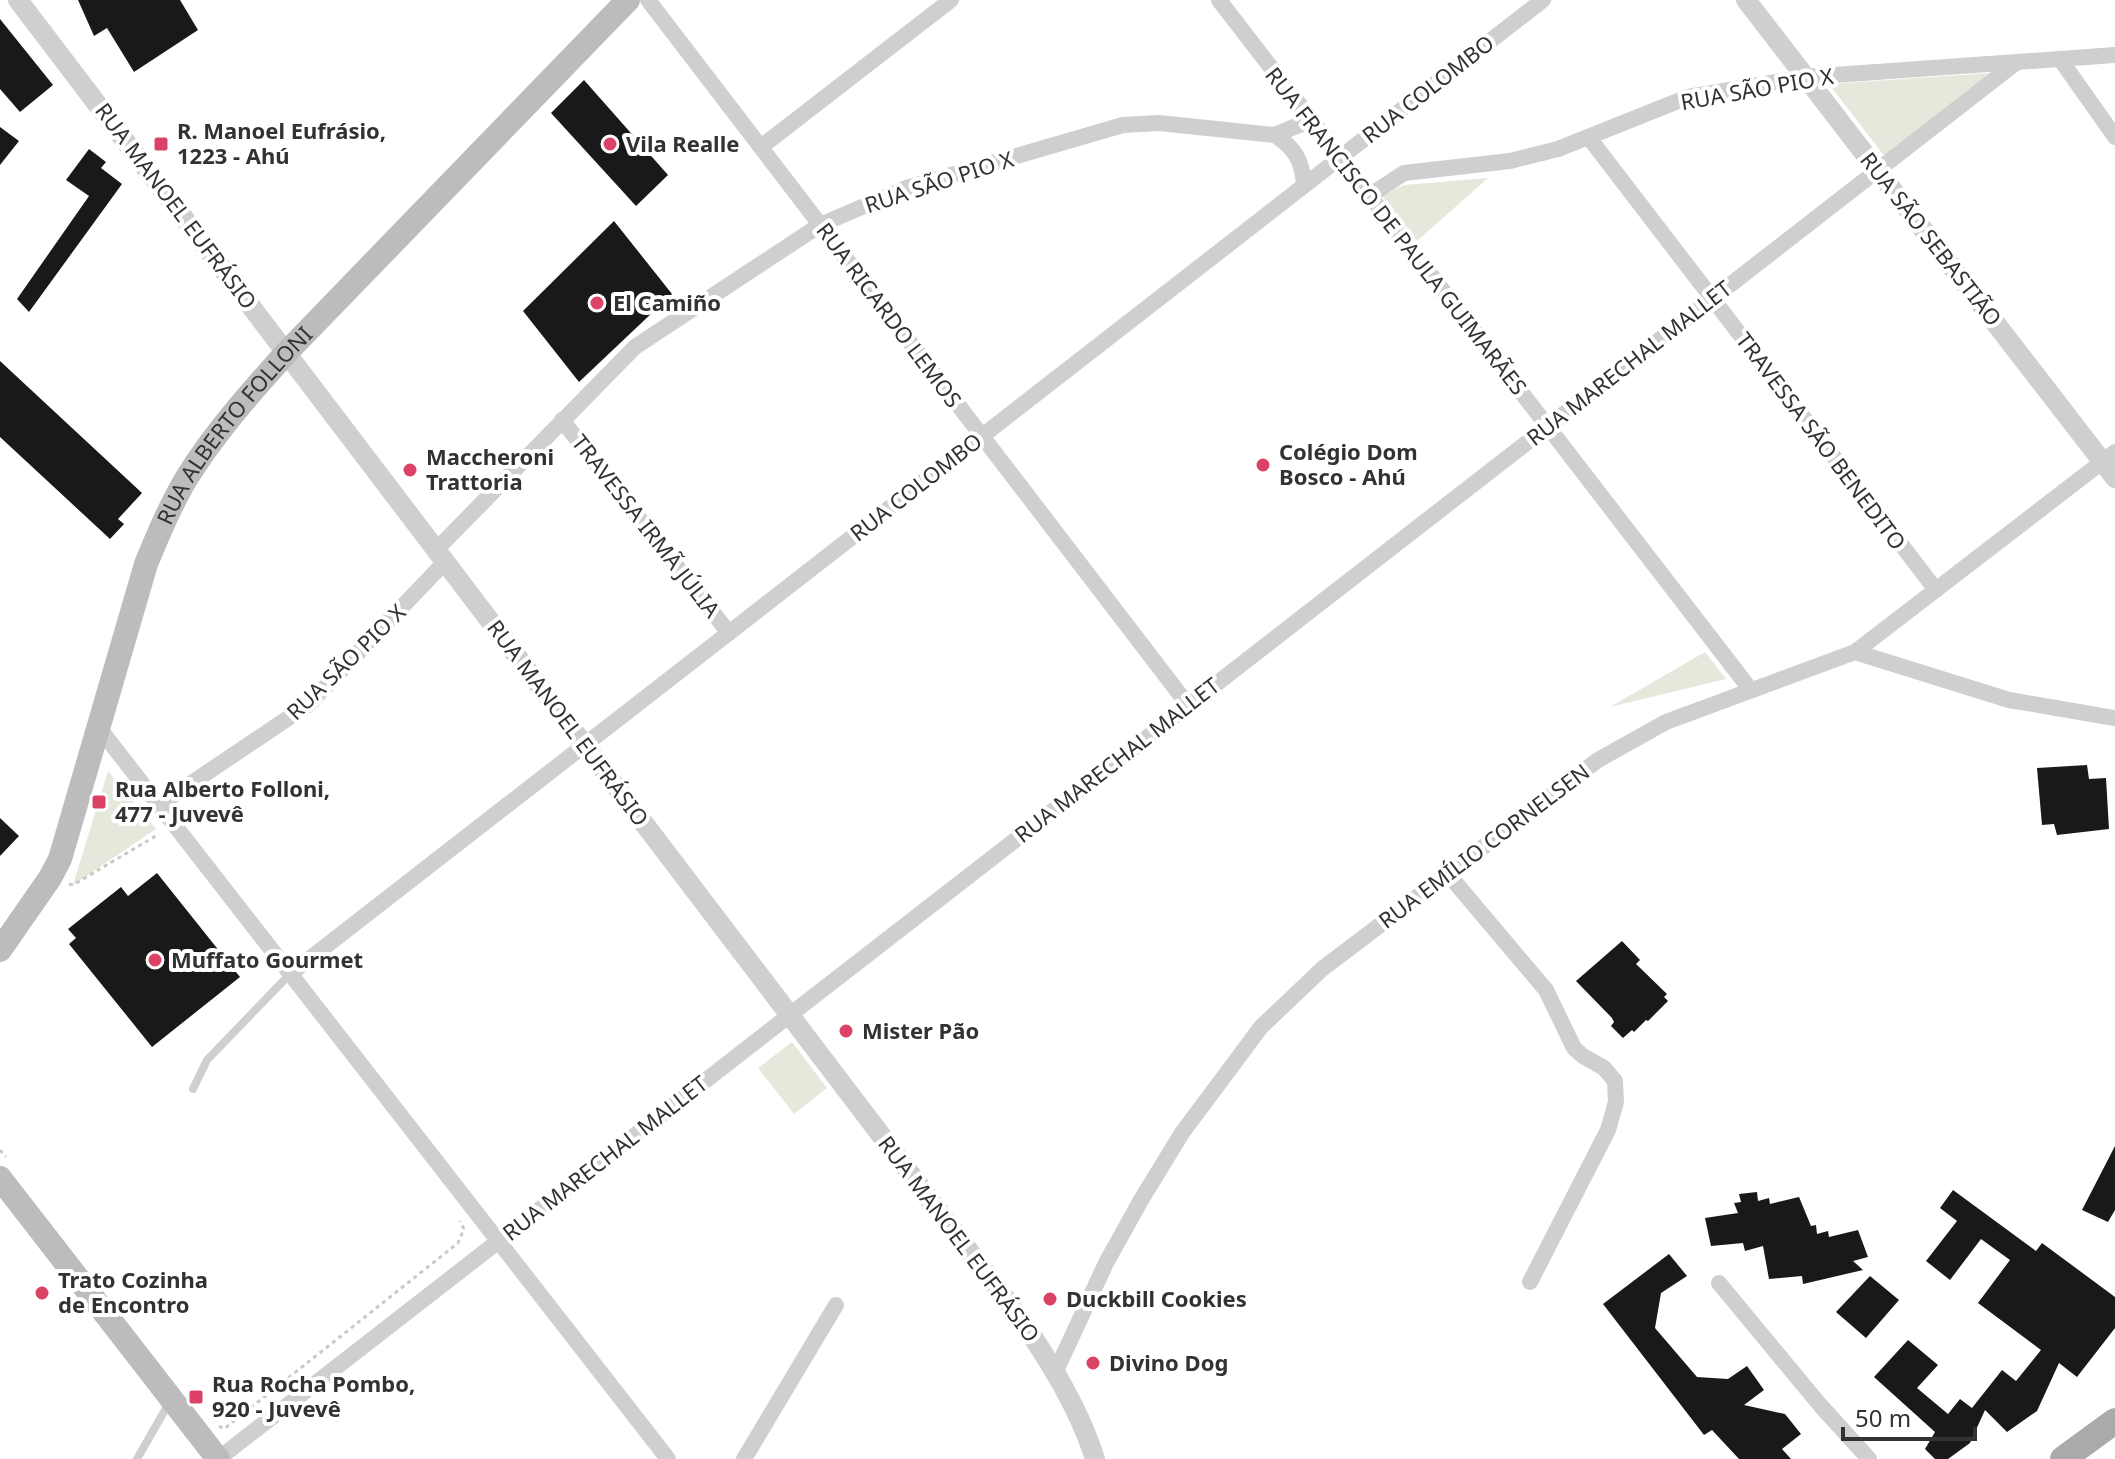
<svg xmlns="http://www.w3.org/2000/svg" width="2115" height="1459" font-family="'Noto Sans',sans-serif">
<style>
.green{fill:#e4e9dc}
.building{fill:#191919}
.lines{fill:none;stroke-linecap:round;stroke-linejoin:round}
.path{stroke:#c9c9c9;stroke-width:3;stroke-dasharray:4 4;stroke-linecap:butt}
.service{stroke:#cfcfcf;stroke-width:8}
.minor{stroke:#cfcfcf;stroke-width:16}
.tertiary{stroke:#cfcfcf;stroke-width:20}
.secondary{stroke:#bcbcbc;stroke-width:24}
.primary{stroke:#aaa;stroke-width:26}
.poi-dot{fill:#dc4266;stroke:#fff;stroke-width:3}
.labels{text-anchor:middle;stroke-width:8;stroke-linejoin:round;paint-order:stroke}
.street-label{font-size:22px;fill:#323232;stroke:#fff}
.poi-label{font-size:22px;font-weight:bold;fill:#323232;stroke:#fff;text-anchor:start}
</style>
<rect width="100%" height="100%" fill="#fff"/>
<g class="green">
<polygon points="1991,73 1885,157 1829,84"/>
<polygon points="1488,178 1417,241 1382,196 1404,185"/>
<polygon points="1705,652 1726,679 1610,707"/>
<polygon points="108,771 156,829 73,885"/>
<polygon points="792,1042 827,1088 794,1114 758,1068"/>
</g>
<g class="building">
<polygon points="78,0 180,0 198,30 134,72 107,28 94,36"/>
<polygon points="0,19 53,85 20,112 0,89"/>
<polygon points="584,80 668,175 636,206 551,113"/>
<polygon points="0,127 19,141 0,165"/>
<polygon points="89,149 106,162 101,168 122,184 29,312 17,299 89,196 66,180"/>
<polygon points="614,221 672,294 579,382 523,311"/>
<polygon points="0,361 142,493 118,519 124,524 110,539 0,437"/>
<polygon points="2087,765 2089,779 2106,778 2109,829 2057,835 2054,824 2042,825 2037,768"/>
<polygon points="0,818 19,836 0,856"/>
<polygon points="157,873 240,977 152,1047 69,944 76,938 68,929 121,887 128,896"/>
<polygon points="1622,941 1640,960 1636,964 1667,994 1664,997 1668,1001 1648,1021 1646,1020 1634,1032 1632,1030 1623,1038 1611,1026 1614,1022 1612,1018 1576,981"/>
<polygon points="2115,1146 2115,1210 2108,1222 2082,1210"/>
<polygon points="1953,1190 2036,1251 2042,1243 2115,1297 2115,1328 2077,1377 2059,1363 2037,1411 2007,1432 1985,1410 1970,1443 1948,1459 1935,1459 1925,1449 1935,1432 1874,1377 1908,1340 1938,1365 1917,1388 1948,1414 1960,1399 1972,1408 2002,1370 2016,1381 2041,1350 1978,1303 2010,1260 1981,1239 1950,1280 1926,1261 1957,1221 1940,1208"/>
<polygon points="1757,1192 1758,1201 1769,1198 1770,1204 1799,1197 1811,1226 1816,1225 1817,1234 1828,1231 1829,1237 1858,1230 1868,1257 1853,1261 1863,1270 1803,1284 1802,1276 1769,1279 1763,1246 1745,1251 1743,1243 1711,1246 1705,1218 1738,1213 1734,1203 1741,1202 1739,1194"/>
<polygon points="1669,1254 1687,1276 1661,1293 1655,1328 1697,1377 1728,1379 1747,1366 1764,1390 1744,1405 1785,1414 1801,1434 1782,1449 1791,1459 1739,1459 1712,1430 1704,1435 1603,1304"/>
<polygon points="1870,1276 1899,1300 1866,1338 1836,1312"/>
</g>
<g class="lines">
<g class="path">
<polyline points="69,884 73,885 159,834"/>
<polyline points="0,1150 6,1157"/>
<polyline points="219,1426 224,1429 458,1243 464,1229 460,1221"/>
</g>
<g class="service">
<polyline points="193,1089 207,1060 290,974"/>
<polyline points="137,1459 169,1403"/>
</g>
<g class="minor">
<polyline points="648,0 1188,705"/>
<polyline points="1219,0 1750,689"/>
<polyline points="2060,59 2115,137"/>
<path d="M 1275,135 C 1296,149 1302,161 1304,185"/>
<polyline points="1590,139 1936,590"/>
<polyline points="761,147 951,0"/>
<polyline points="1369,196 1404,173 1510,161 1558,149 1688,97 1806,77 2115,55"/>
<polyline points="562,420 729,633"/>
<polyline points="436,550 635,347 820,225 906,188 1123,125 1159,123 1275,135 1311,120"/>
<polyline points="1855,652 2115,452"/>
<polyline points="99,728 668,1459"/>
<polyline points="159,805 309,704 445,562"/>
<polyline points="1448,874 1546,990 1574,1048 1583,1056 1604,1068 1615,1081 1616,1102 1608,1130 1530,1282"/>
<polyline points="290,974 1543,0"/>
<polyline points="1719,1283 1820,1405 1869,1459"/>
<polyline points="1055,1373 1106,1263 1141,1200 1182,1133 1261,1027 1322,969 1598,760 1666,722 1855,652 2009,700 2115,718"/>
<polyline points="218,1459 2017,62"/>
<polyline points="744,1459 836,1305"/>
</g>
<g class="tertiary">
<path d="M 18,0 L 1020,1318 C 1050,1362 1079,1408 1095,1459"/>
<polyline points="1746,0 2115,478"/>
</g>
<g class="secondary">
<path id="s1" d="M 0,950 L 50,878 L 60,859 L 146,564 C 158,535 170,506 186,479 C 215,432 251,392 287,352 L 628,0"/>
<polyline points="0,1178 218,1459"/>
</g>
<polyline class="primary" points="2063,1459 2115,1421"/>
</g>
<g class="poi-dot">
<rect x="153" y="136" width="16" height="16" rx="4"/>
<circle cx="610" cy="144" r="8"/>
<circle cx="597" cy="303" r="8"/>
<circle cx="1263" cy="465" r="8"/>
<circle cx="410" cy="470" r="8"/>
<rect x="91" y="794" width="16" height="16" rx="4"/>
<circle cx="155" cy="960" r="8"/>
<circle cx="846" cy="1031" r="8"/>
<circle cx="42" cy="1293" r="8"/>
<circle cx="1050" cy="1299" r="8"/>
<circle cx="1093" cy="1363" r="8"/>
<rect x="188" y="1389" width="16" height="16" rx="4"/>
</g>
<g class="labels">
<g class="street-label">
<text transform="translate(1428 89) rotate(-38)" y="8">RUA COLOMBO</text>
<text transform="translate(1757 89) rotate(-10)" y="8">RUA SÃO PIO X</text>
<text transform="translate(939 182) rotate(-18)" y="8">RUA SÃO PIO X</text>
<text transform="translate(176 206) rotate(53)" y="8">RUA MANOEL EUFRÁSIO</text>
<text transform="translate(1396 231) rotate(52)" y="8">RUA FRANCISCO DE PAULA GUIMARÃES</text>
<text transform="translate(1931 239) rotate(52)" y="8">RUA SÃO SEBASTIÃO</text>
<text transform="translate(889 315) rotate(53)" y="8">RUA RICARDO LEMOS</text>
<text transform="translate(1629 363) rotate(-38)" y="8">RUA MARECHAL MALLET</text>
<text dy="8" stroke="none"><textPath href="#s1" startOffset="582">RUA ALBERTO FOLLONI</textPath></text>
<text transform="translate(1821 441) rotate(53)" y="8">TRAVESSA SÃO BENEDITO</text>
<text transform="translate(916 487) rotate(-38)" y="8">RUA COLOMBO</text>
<text transform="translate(646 526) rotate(52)" y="8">TRAVESSA IRMÃ JÚLIA</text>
<text transform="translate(346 662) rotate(-44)" y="8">RUA SÃO PIO X</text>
<text transform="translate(568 723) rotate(53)" y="8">RUA MANOEL EUFRÁSIO</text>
<text transform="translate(1117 760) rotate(-38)" y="8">RUA MARECHAL MALLET</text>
<text transform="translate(1484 846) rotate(-37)" y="8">RUA EMÍLIO CORNELSEN</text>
<text transform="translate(605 1158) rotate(-38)" y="8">RUA MARECHAL MALLET</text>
<text transform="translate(959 1239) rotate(53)" y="8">RUA MANOEL EUFRÁSIO</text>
</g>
<g class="poi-label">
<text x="177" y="139">R. Manoel Eufrásio,<tspan x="177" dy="25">1223 - Ahú</tspan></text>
<text x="626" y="152">Vila Realle</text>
<text x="613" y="311">El Camiño</text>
<text x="1279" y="460">Colégio Dom<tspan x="1279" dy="25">Bosco - Ahú</tspan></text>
<text x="426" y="465">Maccheroni<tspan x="426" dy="25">Trattoria</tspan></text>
<text x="115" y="797">Rua Alberto Folloni,<tspan x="115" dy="25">477 - Juvevê</tspan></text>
<text x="171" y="968">Muffato Gourmet</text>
<text x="862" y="1039">Mister Pão</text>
<text x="58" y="1288">Trato Cozinha<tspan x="58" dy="25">de Encontro</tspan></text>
<text x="1066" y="1307">Duckbill Cookies</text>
<text x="1109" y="1371">Divino Dog</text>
<text x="212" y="1392">Rua Rocha Pombo,<tspan x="212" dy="25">920 - Juvevê</tspan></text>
</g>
</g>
<path d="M1843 1427v12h132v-12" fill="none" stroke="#323232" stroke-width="4"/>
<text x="1855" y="1427" font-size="24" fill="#323232" stroke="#ffffff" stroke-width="6" paint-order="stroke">50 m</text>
</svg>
